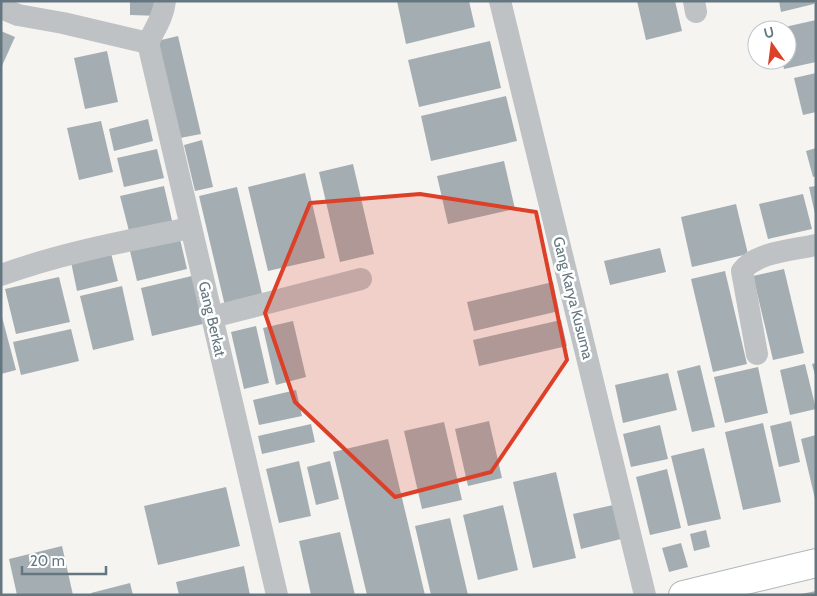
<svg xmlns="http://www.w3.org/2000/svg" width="817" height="596" font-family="Cabin,sans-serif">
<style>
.building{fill:#a4aeb2}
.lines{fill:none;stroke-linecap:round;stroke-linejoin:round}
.secondary-casing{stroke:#b0b6ba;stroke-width:30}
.street{stroke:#bec2c5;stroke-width:22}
.secondary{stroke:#fff;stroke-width:28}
.marked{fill:#dd4028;fill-opacity:0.2;stroke:#dd4028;stroke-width:4;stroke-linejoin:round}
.labels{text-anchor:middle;stroke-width:5;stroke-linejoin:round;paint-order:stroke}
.street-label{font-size:15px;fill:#647781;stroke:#fff}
</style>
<rect width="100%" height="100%" fill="#f5f4f1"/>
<g class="building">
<polygon points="130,1 162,1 161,16 130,15"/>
<polygon points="397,1 469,1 475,27 406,44"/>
<polygon points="637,1 675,1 682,31 646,40"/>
<polygon points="779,1 814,1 814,4 781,12"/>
<polygon points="816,20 816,62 784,69 782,60 787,60 787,30 776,29"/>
<polygon points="1,31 15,37 1,68"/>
<polygon points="178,36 201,134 180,138 157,41"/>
<polygon points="490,41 501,88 419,107 408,60"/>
<polygon points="107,51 118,102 85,109 74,58"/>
<polygon points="816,73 816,112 803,115 794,78"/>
<polygon points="506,96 517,141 431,161 421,116"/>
<polygon points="148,119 153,141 114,151 109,129"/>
<polygon points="101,121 113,172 79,180 67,128"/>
<polygon points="202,140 213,187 195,191 184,145"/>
<polygon points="816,148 816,176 813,177 806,151"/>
<polygon points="157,149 164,178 124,187 117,158"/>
<polygon points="504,161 515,209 448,224 437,176"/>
<polygon points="353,164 374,254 340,262 319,172"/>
<polygon points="305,173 325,258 268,271 248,187"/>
<polygon points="164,186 173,225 130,235 120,196"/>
<polygon points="816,186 816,214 815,214 809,187"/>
<polygon points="237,187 263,298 225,306 199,196"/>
<polygon points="803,194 812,229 768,239 759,204"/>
<polygon points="736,204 748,254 692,267 681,217"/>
<polygon points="180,239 187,269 137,281 130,251"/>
<polygon points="660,248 666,272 610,285 604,261"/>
<polygon points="111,253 118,281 77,291 71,262"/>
<polygon points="784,269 804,353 773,360 753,276"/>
<polygon points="725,271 747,364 713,372 691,279"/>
<polygon points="196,275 207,323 152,336 141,288"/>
<polygon points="59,277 70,322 16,334 5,289"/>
<polygon points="553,282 559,311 474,331 467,302"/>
<polygon points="122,286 134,340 93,350 80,296"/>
<polygon points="1,313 16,370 1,374"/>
<polygon points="561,320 567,346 479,366 473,340"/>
<polygon points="293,321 306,377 276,385 263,328"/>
<polygon points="256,326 269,383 244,389 231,332"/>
<polygon points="71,329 79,361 21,375 13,342"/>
<polygon points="816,363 816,375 815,375 812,364"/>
<polygon points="805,364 816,409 790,415 780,370"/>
<polygon points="700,365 715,427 692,432 677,371"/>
<polygon points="758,367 768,413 725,423 714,377"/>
<polygon points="668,373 677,410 623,423 615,385"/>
<polygon points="296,390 302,416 259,425 253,400"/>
<polygon points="489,421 502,478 468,486 455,429"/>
<polygon points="791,421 800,462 779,467 770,426"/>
<polygon points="444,422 462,500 422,509 404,431"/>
<polygon points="763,423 781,502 743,510 725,432"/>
<polygon points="311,424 315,442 262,454 258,436"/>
<polygon points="660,425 668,459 631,467 623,434"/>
<polygon points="816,435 816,499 815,499 801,439"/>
<polygon points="388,439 425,595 367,595 333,452"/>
<polygon points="704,448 721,519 688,526 671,456"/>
<polygon points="299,461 311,516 279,523 266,469"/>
<polygon points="330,461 339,499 316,505 307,467"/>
<polygon points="667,469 681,528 650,535 636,477"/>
<polygon points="556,472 576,558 533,568 513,482"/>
<polygon points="226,487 240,546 158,565 144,506"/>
<polygon points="503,505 518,570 478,580 463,515"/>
<polygon points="613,505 621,539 581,549 573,514"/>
<polygon points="450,518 468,595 431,595 415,526"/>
<polygon points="706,530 710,547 694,551 690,534"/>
<polygon points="340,532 355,595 311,595 299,541"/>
<polygon points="681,543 688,567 669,572 662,548"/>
<polygon points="62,546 73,595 17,595 9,559"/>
<polygon points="244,566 250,595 179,595 176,582"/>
<polygon points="130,583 133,595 92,595 91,593"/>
<polygon points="816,591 816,595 801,595 801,594"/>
</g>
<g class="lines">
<defs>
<polyline id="secondary" points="683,595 816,563"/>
</defs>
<use href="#secondary" class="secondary-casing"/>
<g class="street">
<polyline points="500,1 645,595"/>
<polyline points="694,1 696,12"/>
<polyline points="1,8 18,15 63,23 148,43"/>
<polyline points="148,43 277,595"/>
<path d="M 148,43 C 155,28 163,18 165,1"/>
<path d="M 1,275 C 62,253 126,241 190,228"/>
<polyline points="212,317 361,279"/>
<path d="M 757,354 L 742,271 C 756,252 793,250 816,245"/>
</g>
<use href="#secondary" class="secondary"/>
</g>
<path class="marked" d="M 420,194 L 536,212 L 567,360 L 491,472 L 395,497 L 295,402 L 265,313 L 310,203 Z"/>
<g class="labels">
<g class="street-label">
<text transform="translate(573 298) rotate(76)" y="5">Gang Karya Kusuma</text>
<text transform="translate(212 319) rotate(77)" y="5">Gang Berkat</text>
</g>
</g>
<rect width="817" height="596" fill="none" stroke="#647781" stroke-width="5"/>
<g transform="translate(772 45) rotate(346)"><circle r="24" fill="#ffffff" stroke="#c1c9cd"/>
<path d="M0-4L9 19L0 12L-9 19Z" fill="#dd4028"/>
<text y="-8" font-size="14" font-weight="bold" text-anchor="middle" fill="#647781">U</text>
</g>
<path d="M22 566v8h84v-8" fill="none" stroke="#647781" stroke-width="2.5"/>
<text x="30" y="566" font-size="15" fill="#647781" stroke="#ffffff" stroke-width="4" paint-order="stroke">20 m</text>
</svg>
